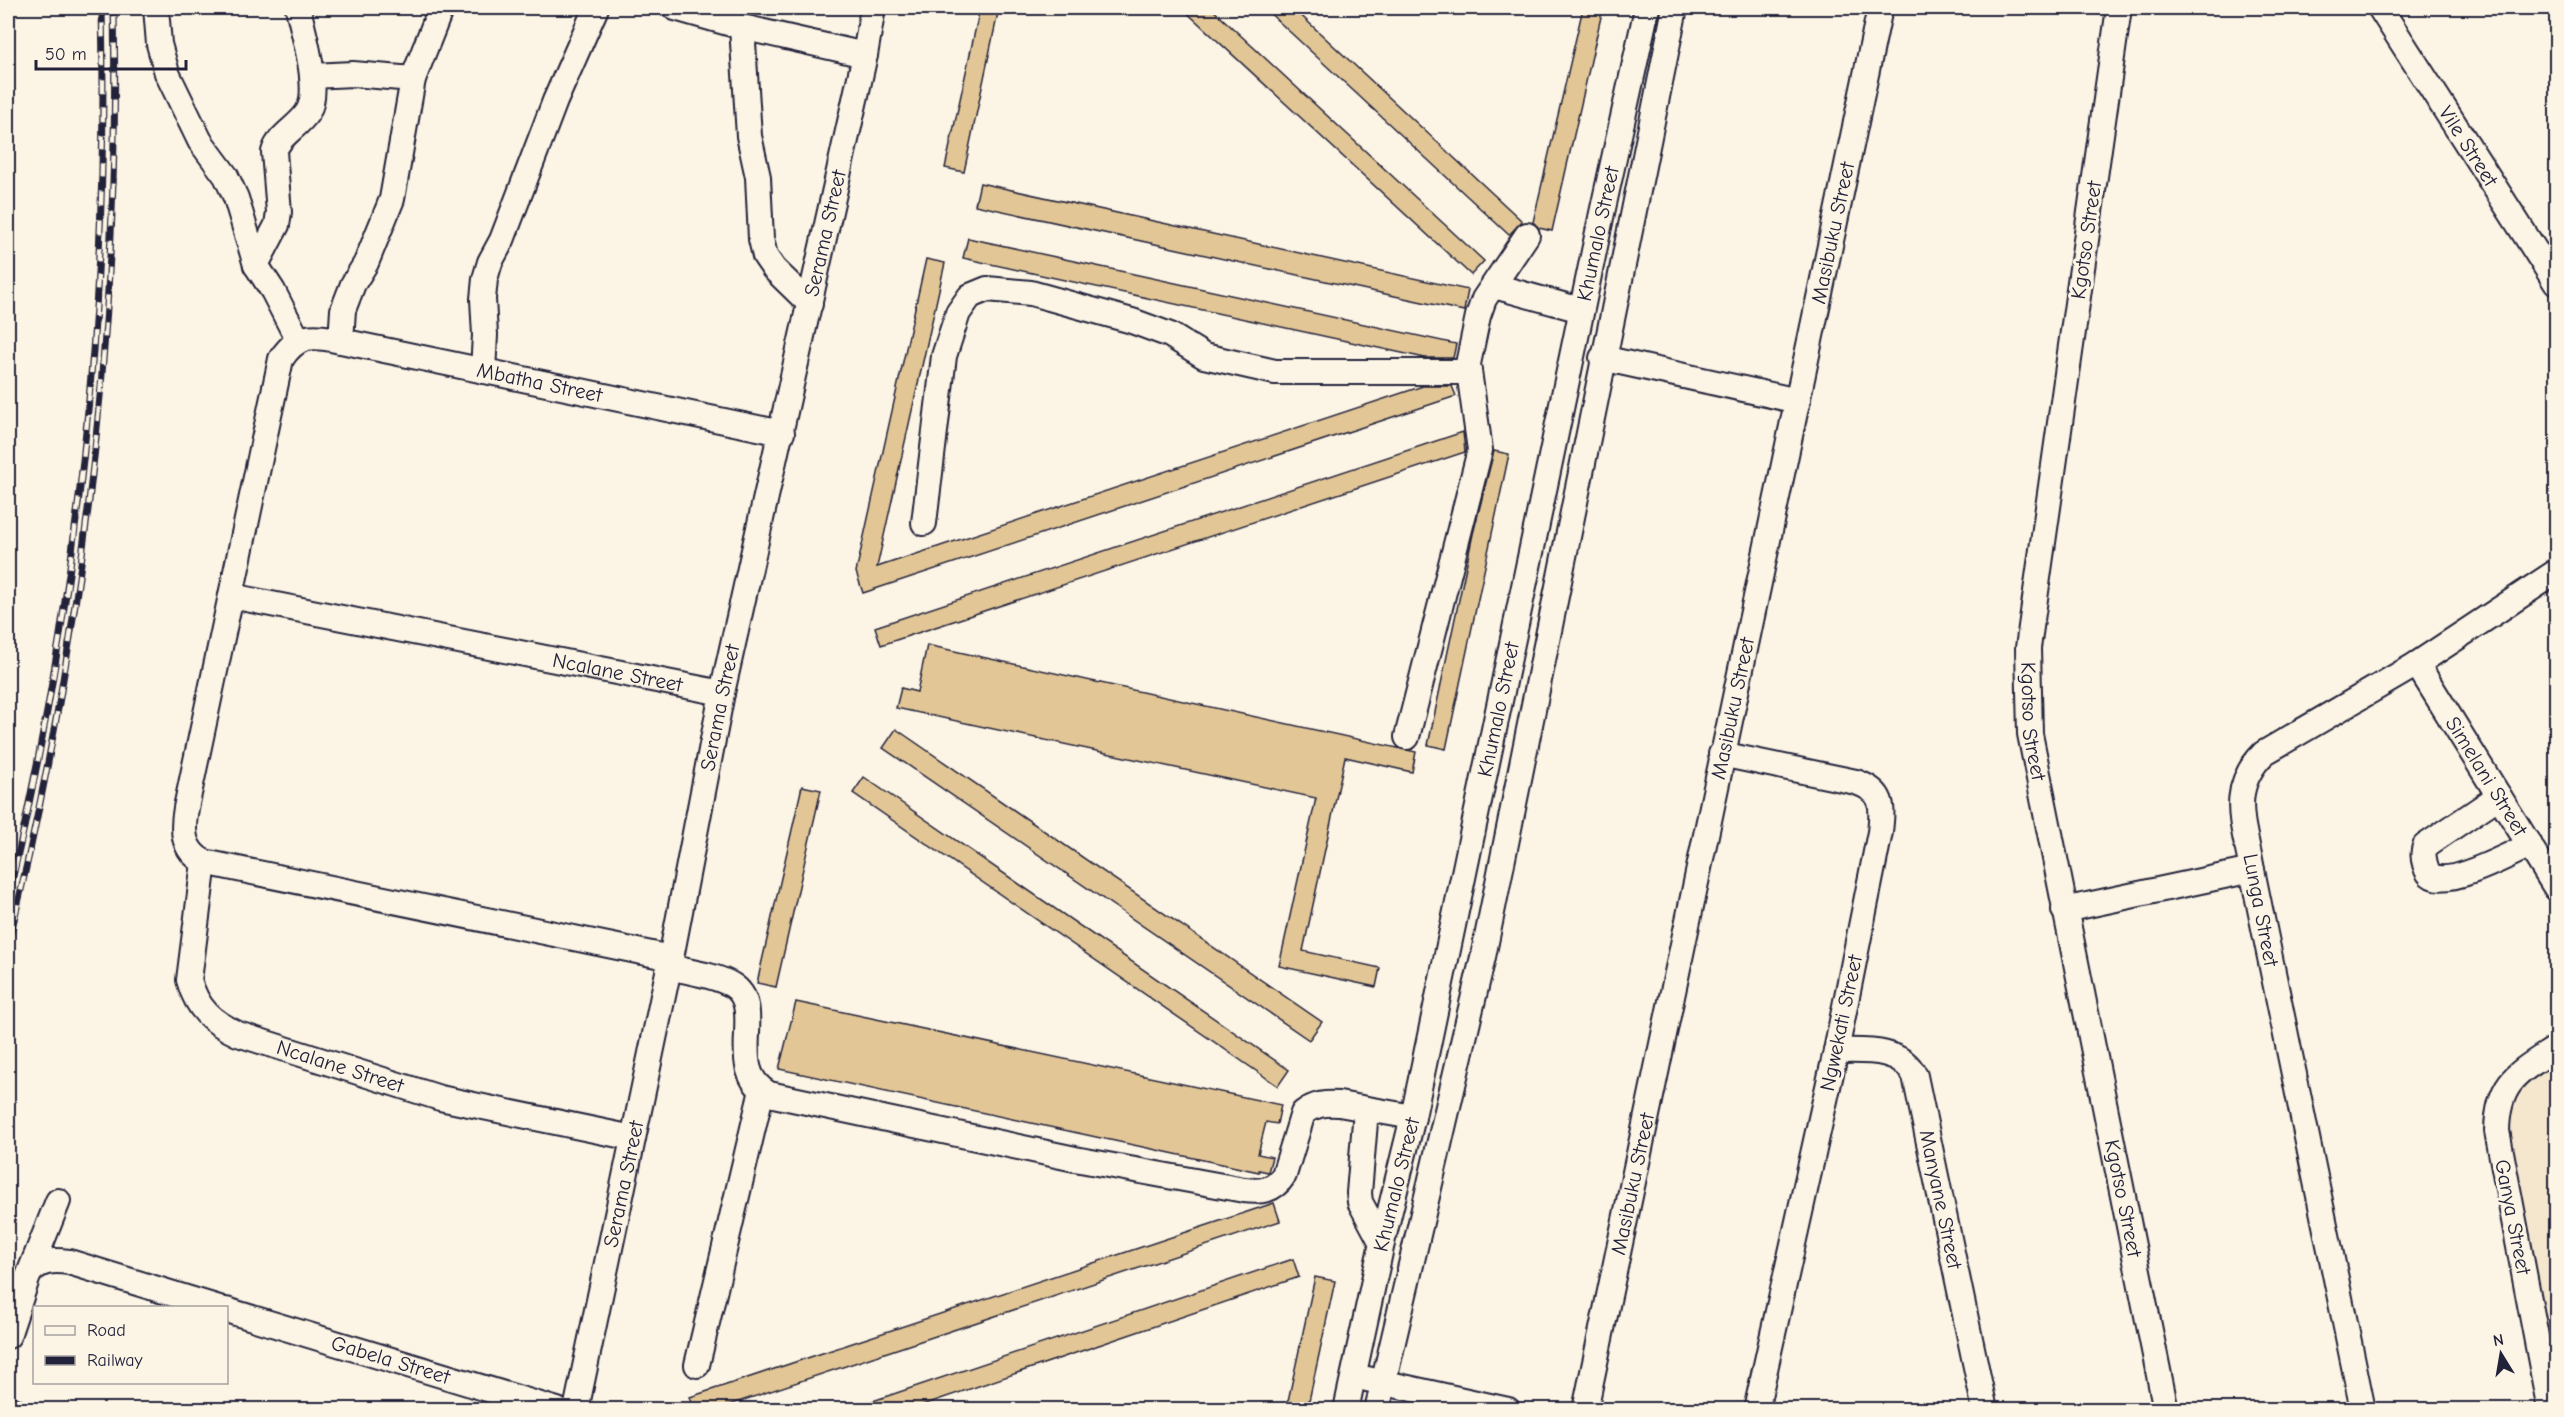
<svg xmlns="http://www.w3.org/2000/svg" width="2564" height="1417" font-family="'Comic Neue',sans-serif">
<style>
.built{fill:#f4e7cd}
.building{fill:#e2c696;stroke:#22223b;stroke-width:1.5}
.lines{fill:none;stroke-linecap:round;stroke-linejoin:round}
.minor-casing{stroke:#22223b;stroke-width:28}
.minor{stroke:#fcf5e5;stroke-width:24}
.rail-casing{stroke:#22223b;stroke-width:7}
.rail{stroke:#fcf5e5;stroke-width:4.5;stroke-dasharray:14;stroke-linecap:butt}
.labels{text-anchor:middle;stroke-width:6;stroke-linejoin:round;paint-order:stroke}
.street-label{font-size:21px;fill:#22223b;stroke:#fcf5e5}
</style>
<rect width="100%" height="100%" fill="#fcf5e5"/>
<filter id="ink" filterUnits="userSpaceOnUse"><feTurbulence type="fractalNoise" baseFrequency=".0167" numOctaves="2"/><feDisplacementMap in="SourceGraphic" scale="12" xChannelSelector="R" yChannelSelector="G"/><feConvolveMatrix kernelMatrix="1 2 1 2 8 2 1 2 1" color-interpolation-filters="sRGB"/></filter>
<g filter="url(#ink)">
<polygon class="built" points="2556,1063 2556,1392 2503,1126 2520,1086"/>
<g class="building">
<polygon points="980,8 999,8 964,172 945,168"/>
<polygon points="1182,8 1211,8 1484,261 1471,275"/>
<polygon points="1264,8 1293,8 1522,221 1509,235"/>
<polygon points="1583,8 1603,8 1552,231 1539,228 1533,222"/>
<polygon points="980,183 1468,290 1464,311 975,205"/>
<polygon points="968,238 1456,344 1453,358 1425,358 963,258"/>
<polygon points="926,259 945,263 877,567 1423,386 1452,386 1456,396 863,593 856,572"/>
<polygon points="1463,432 1465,452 881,645 875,627"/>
<polygon points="1494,451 1509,454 1446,749 1428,745 1473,534"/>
<polygon points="927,645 1416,752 1412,772 1345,757 1303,951 1380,968 1376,987 1279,966 1316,798 896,708 901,688 917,692"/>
<polygon points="896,729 1322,1022 1309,1040 883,748"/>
<polygon points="864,777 1289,1070 1278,1086 853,793"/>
<polygon points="802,786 821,790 776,987 757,983"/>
<polygon points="796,1002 1281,1105 1277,1124 1266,1122 1258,1154 1272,1157 1268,1172 1259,1170 1259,1172 779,1069"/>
<polygon points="1274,1203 1280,1221 714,1410 694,1410 690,1397"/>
<polygon points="1293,1259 1299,1277 908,1410 856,1410 855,1407"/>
<polygon points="1315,1277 1335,1281 1307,1410 1286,1410"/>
</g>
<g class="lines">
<defs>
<g id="minor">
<polyline points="156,8 159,44 167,73 200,141 226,176 236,198 256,265 273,291 298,340"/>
<polyline points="675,8 742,27 865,55"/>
<path id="s1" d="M 2119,8 L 2028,648 L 2030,734 L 2166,1410"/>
<path id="s2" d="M 2380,8 L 2556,283"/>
<polyline points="742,27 749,136 758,177 761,239 765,256 774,269 810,304"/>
<polyline points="312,76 353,74 413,79"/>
<path d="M 256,265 L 277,225 L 279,212 L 274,152 C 279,135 297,128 307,113 C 322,92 303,32 298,8"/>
<polyline points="1494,286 1581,310"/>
<polyline points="341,341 343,310 353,284 366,263 392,199 413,79 441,8"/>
<polyline points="1602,358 1798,401"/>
<polyline points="483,371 485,335 483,299 485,279 490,262 502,240 555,101 596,8"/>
<polyline points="924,523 944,356 958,313 970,296 987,289 1031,293 1132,321 1170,335 1204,356 1275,372 1469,372"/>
<path id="s3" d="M 231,596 L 722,693"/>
<path id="s4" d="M 2417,664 L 2556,888"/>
<polyline points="1407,737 1480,450 1468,364 1478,316 1484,299 1527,235"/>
<path d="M 1721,754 L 1856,782 C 1884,792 1883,805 1880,832 L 1836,1051 L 1756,1410"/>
<path d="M 2499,796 L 2425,846 C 2423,852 2423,858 2425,864 C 2426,868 2428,874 2432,876 C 2451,886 2511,854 2530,845"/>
<path id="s5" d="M 204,862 L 189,980 C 197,1009 212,1022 238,1034 L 440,1098 L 633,1138"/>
<polyline points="2064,910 2252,870"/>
<path id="s6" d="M 671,958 L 204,862 C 182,850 182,830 186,808 L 281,359 C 298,333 313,335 341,341 L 782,433"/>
<path d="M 669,967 C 689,972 715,975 732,985 C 768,1007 723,1069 769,1094 L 1075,1159 L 1244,1190 C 1261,1192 1274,1191 1284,1175 L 1303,1113 C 1315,1104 1325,1103 1339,1104 L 1413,1117"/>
<path id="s7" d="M 1836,1051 C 1864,1051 1901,1047 1915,1076 L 1985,1410"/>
<polyline points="1366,1110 1359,1193 1360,1202 1382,1243"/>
<path d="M 31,1271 C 42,1260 54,1260 69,1262 L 219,1308"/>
<path id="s8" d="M 226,1310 L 557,1410"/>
<polyline points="8,1336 27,1279 58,1201"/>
<polyline points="697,1365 762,1090"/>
<polyline points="1367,1379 1508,1410"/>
<polyline points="8,1408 13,1410"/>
<path id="s9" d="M 576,1410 L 671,958 L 722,693 L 865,55 L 873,8"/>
<path id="s10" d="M 1346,1410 L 1382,1243 L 1413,1117 L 1602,213 L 1647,8"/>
<polyline points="1377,1410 1483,957 1675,8"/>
<path id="s11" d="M 1585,1410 L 1880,8"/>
<path d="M 2363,1410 L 2252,870 C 2244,824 2227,790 2264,753 L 2417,664 L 2556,572"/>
<path d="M 2550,1410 L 2497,1131 C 2498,1081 2518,1073 2556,1048"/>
</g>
</defs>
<use href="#minor" class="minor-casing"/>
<use href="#minor" class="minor"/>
<defs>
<g id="rail">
<path d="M 8,898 C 77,609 109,305 102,8"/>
<path d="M 8,945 C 83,639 120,323 114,8"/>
</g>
</defs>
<use href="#rail" class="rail-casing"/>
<use href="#rail" class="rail"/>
</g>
</g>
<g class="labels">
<g class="street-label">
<text dy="7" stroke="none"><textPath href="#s2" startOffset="164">Vile Street</textPath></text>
<text dy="7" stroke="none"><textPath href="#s9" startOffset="1203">Serama Street</textPath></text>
<text dy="7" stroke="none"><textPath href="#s10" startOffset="1203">Khumalo Street</textPath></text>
<text dy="7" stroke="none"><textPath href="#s11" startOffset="1203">Masibuku Street</textPath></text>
<text transform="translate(2086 240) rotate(-82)" y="7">Kgotso Street</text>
<text dy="7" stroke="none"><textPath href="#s6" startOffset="1269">Mbatha Street</textPath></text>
<text dy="7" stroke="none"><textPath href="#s3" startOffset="394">Ncalane Street</textPath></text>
<text dy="7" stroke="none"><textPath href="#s9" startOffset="717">Serama Street</textPath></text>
<text dy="7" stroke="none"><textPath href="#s11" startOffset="717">Masibuku Street</textPath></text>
<text dy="7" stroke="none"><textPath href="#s10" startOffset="717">Khumalo Street</textPath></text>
<text dy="7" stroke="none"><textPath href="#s1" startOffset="720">Kgotso Street</textPath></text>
<text dy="7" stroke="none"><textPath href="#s4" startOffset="132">Simelani Street</textPath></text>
<text transform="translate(2261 910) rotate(79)" y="7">Lunga Street</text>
<text transform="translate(1841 1023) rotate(-78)" y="7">Ngwekati Street</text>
<text dy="7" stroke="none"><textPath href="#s5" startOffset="302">Ncalane Street</textPath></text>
<text dy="7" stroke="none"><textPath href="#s9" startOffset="231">Serama Street</textPath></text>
<text dy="7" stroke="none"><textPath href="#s10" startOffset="231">Khumalo Street</textPath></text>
<text dy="7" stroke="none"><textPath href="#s11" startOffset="231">Masibuku Street</textPath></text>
<text dy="7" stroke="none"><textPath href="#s1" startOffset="1206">Kgotso Street</textPath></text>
<text dy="7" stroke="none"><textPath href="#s7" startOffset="214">Manyane Street</textPath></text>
<text transform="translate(2513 1217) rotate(79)" y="7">Ganya Street</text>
<text dy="7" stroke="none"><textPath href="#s8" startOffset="172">Gabela Street</textPath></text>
</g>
</g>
<rect width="2564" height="1417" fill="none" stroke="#fcf5e5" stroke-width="30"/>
<rect x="15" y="15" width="2534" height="1387" fill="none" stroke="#22223b" stroke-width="2" filter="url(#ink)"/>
<rect x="33" y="1306" width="195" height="78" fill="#fcf5e5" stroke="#a5a1a1" stroke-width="1.5"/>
<rect x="45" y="1326" width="30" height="9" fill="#fcf5e5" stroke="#a5a1a1" stroke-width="1.5"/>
<text x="87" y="1336" font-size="18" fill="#22223b">Road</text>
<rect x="45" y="1356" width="30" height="9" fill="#22223b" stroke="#a5a1a1" stroke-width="1.5"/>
<text x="87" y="1366" font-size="18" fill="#22223b">Railway</text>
<g transform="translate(2501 1354) rotate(349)" stroke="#fcf5e5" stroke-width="4.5" paint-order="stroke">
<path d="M0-4.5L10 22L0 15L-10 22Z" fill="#22223b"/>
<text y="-9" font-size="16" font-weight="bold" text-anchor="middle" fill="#22223b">N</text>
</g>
<path d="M36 60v9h150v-9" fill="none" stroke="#22223b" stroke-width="3"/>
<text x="45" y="60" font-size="18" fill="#22223b" stroke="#fcf5e5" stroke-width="4.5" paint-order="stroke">50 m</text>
</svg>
